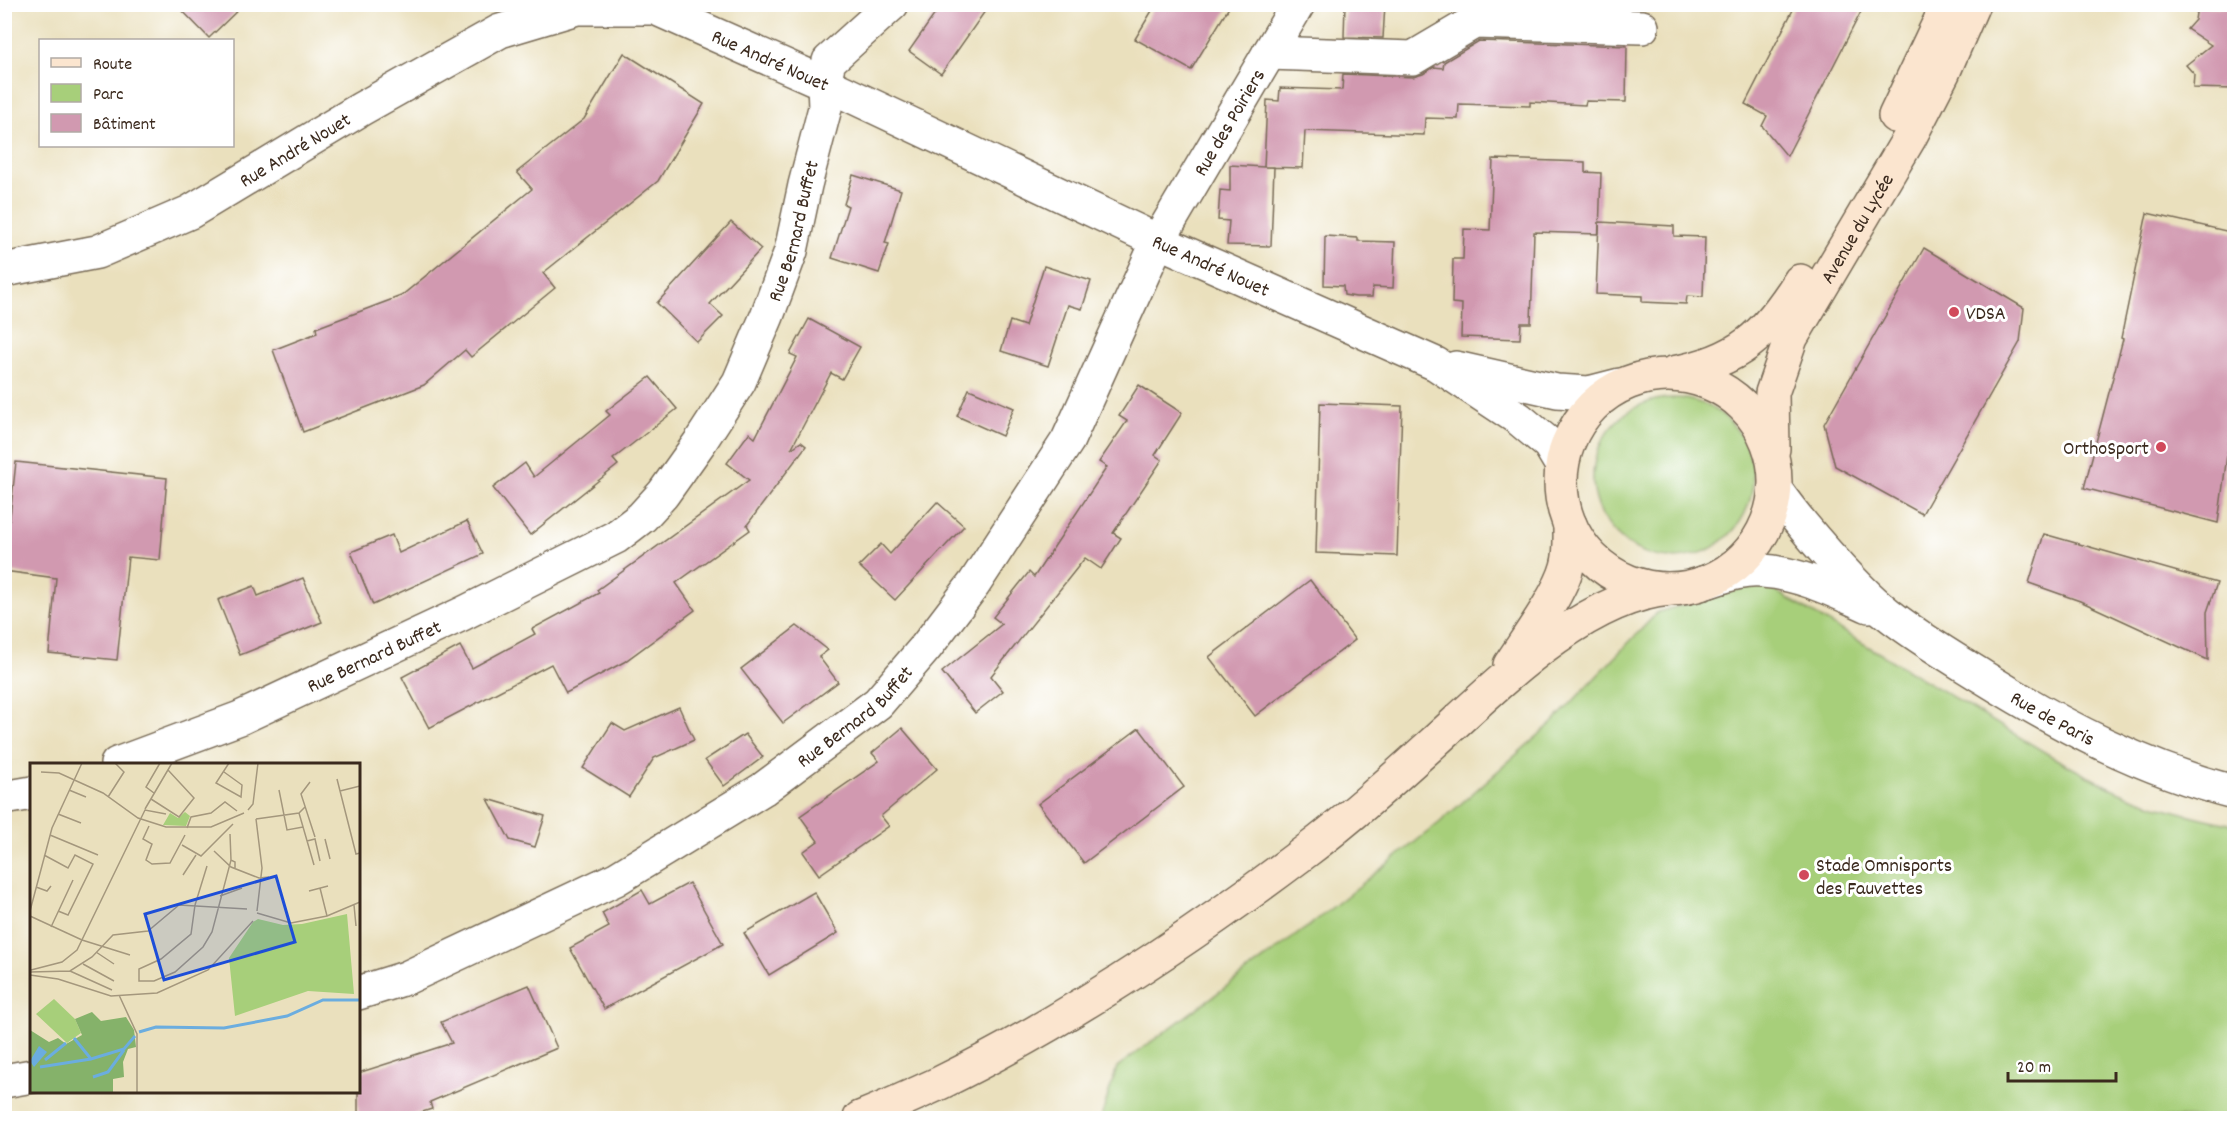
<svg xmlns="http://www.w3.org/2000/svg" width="2239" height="1123" font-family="Dekko,sans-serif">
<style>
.green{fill:#a7cf7a;stroke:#717c4c;stroke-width:1.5}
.building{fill:#d199b0}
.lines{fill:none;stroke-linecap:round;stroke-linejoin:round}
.minor-casing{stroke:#786a56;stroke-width:36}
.secondary-casing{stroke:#786a56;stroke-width:36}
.minor{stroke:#fff;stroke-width:33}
.secondary{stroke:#fbe5cf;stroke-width:33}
.poi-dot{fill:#d1495b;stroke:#fff;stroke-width:2}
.labels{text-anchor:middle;stroke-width:6;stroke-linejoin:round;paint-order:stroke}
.street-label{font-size:20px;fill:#3b2a1e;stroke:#fff}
.poi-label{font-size:20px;fill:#3b2a1e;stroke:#fff;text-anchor:start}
.inset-river{fill:none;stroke:#6baddf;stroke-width:3}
.inset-road{fill:none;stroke:#a4977d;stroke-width:1.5}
.view{fill:#1d4ed8;fill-opacity:0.15;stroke:#1d4ed8;stroke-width:3}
.inset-edge{fill:none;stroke:#3b2a1e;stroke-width:3}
</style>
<rect width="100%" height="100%" fill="#fff"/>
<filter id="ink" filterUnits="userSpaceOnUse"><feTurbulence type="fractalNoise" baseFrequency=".0167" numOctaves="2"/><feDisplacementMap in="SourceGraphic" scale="12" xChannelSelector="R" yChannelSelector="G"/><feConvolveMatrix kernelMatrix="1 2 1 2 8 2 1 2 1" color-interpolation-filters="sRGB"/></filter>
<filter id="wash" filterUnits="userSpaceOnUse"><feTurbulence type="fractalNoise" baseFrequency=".008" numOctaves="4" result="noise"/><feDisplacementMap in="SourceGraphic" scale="24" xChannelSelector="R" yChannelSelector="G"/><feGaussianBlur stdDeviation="1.35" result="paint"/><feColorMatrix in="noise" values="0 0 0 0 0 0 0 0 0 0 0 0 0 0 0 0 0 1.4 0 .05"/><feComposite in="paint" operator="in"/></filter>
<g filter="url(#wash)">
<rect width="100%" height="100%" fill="#eae0bd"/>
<g class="green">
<circle cx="1673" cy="478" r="80"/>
<path d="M 1762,583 L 2058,760 C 2082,773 2105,787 2130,796 C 2164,809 2199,818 2234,825 L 2234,1118 L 1101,1118 L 1117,1067 L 1310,925 L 1439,823 L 1551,724 L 1658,612 Z"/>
</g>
<g id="blocks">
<g class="building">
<polygon points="176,4 244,4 209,38"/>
<polygon points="942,4 990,4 941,74 909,51"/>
<polygon points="1156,4 1231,4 1191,70 1135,39"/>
<polygon points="1345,4 1385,4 1383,38 1344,37"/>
<polygon points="1796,4 1865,4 1787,156 1762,126 1767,116 1745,104"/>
<polygon points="2197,6 2235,8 2235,89 2193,88 2194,74 2186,65 2211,45 2187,29 2195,20"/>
<polygon points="1479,41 1627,46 1626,102 1586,101 1585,105 1530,102 1530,106 1459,104 1458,119 1425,118 1424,135 1305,131 1303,168 1264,167 1274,167 1271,246 1227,245 1229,221 1218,220 1220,190 1230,191 1230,165 1264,167 1267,100 1279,101 1280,88 1342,90 1343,74 1413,77 1423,74 1434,67 1443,68 1444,62"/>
<polygon points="624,53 704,104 658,181 543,273 555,288 471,357 465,350 424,385 303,432 273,350 317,333 316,328 401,296 532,189 517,172 584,119"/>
<polygon points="1493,159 1585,162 1585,172 1601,173 1599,234 1534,232 1531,323 1521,323 1520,339 1461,337 1462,304 1452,303 1453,259 1463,259 1464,229 1490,230"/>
<polygon points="853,175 901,190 885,243 889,244 879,273 832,258 848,206 844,204"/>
<polygon points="2147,213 2235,233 2235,395 2218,523 2084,488 2123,339 2121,338"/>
<polygon points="731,222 761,249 710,304 723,316 697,342 657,303"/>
<polygon points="1599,222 1674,226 1674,236 1705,237 1703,297 1687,296 1686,304 1642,302 1642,296 1596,294"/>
<polygon points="1325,236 1358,238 1358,241 1395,242 1393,288 1373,287 1372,297 1356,297 1344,295 1343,286 1324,285"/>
<polygon points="1924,248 2024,308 2020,342 1922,514 1835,466 1824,424"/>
<polygon points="1044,266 1091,281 1082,309 1068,305 1048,366 1001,351 1010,321 1025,326"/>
<polygon points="809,319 860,347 842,379 831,373 791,449 801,442 806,446 747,525 750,530 676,583 695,610 624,662 566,693 551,664 429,728 402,677 460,646 472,668 535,634 532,629 599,593 597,590 749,480 727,463 749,433 755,438 797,357 790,354"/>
<polygon points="650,377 677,409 613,459 618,465 530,535 493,488 525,463 534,477 610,415 606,411"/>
<polygon points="1139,385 1182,413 1155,455 1162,460 1113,533 1121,538 1101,569 1085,558 991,676 1003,691 975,713 942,672 1002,624 993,617 1029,572 1034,577 1107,467 1099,462 1127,421 1119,416"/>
<polygon points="969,389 1014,408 1002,436 957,416"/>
<polygon points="1320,403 1402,406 1397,556 1316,553"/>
<polygon points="16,462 167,478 160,560 128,557 117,660 49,653 56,578 4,571"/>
<polygon points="937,502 964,526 895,600 859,566 881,544 890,554"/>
<polygon points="467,521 483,554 373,605 351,552 392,535 399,553"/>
<polygon points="2044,534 2217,583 2207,612 2208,660 2080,601 2029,583"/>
<polygon points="303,578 322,622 240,655 218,600 254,586 258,596"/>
<polygon points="1310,580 1355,640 1255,716 1209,657"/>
<polygon points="797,626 828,650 819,657 838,682 783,723 741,669"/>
<polygon points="679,707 694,740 654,758 629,797 583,768 612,723 625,731"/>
<polygon points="902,728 937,769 881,816 889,826 819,875 803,852 818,841 800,816 879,761 872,753"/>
<polygon points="1139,728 1184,787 1084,863 1038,804"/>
<polygon points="745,734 763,757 724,786 705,760"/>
<polygon points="488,799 545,816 535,847 510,840"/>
<polygon points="689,883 723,944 604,1009 570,948 609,927 602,913 642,890 650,904"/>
<polygon points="814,892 838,933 769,975 744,933"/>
<polygon points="529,985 557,1048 430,1102 432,1109 403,1118 358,1118 358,1073 452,1043 441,1022"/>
</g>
</g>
</g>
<g filter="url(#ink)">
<use href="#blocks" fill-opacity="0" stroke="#786a56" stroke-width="1.5"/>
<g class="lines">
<defs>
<g id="minor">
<polyline points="1269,53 1413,58 1474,22 1642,27"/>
<path id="s1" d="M 4,270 L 97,252 L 190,212 L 361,109 L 500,31 L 577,8 L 655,8 L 824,83 L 1158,241 L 1436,364 L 1519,419 L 1549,444 L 1561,464"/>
<polyline points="1456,368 1557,391 1589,393 1620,385"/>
<path id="s2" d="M 1775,489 C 1795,518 1818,544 1842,570 C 1856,585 1871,601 1888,614 C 1917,637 1951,657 1983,677 C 2062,726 2143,769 2234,792"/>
<path d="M 1703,583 C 1722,577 1742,569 1762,571 C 1800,573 1834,591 1869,606"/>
<path id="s3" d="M 117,764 L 240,718 L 462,614 L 616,537 L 642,517 L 663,494 L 700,442 L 739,382 L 767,316 L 791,251 L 805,185 L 825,108 L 824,83 L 829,61 L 892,4"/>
<polyline points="4,798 32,793"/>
<path id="s4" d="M 358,993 L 406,978 L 616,879 L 763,789 L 878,703 L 926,647 L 974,584 L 1068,440 L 1158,241 L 1298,4"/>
<polyline points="4,1081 32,1076"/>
</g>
<g id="secondary">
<polyline points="1895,116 1948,4"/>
<path d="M 1673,373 C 1739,361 1765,336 1800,281"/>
<circle cx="1668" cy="482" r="107"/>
<path id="s5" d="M 1773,449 L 1772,393 L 1791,338 L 1910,137 L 1943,73 L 1973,4"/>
<path d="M 1510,665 C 1526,640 1560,594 1567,567 C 1571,553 1570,540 1570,525"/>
<path d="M 860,1118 C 887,1107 914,1095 940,1083 C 1069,1020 1191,938 1305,852 C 1349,819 1391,781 1432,744 C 1494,688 1583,596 1670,589"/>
</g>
</defs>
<use href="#minor" class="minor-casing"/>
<use href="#secondary" class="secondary-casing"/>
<use href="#minor" class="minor"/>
<use href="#secondary" class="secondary"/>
</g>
</g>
<g class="poi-dot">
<circle cx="1954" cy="312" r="6"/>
<circle cx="2161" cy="447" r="6"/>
<circle cx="1804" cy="875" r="6"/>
</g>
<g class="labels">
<g class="street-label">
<text dy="7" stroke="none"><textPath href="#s1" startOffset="840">Rue André Nouet</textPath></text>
<text dy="7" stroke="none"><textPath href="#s4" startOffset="1280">Rue des Poiriers</textPath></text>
<text dy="7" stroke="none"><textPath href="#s1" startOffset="318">Rue André Nouet</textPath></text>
<text dy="7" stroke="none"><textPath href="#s5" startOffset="242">Avenue du Lycée</textPath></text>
<text dy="7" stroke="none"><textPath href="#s3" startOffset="909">Rue Bernard Buffet</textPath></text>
<text dy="7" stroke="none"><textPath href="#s1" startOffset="1326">Rue André Nouet</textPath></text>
<text dy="7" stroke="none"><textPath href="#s3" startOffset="279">Rue Bernard Buffet</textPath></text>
<text dy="7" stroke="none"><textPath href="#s4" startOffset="572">Rue Bernard Buffet</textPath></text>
<text dy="7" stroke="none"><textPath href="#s2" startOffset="364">Rue de Paris</textPath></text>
</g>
<g class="poi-label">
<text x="1966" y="319">VDSA</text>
<text x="2149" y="454" text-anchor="end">OrthoSport</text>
<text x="1816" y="871">Stade Omnisports<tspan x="1816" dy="23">des Fauvettes</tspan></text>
</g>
</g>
<g transform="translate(30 763)">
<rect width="330" height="330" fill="#eae0bd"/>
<path d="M 155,49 L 160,53 L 156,63 L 133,62 L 140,50 L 148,55 ZM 317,151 L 324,231 L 278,228 L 205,253 L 199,195 L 223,159 L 228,156 L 253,162 L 272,161 ZM 24,236 L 45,256 L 51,270 L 37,280 L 6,251 Z" fill="#a7cf7a"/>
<path d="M 62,249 L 71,258 L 96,254 L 104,267 L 106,284 L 98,286 L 93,299 L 94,314 L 83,316 L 83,329 L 0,330 L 0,267 L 19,279 L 28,275 L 36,281 L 52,272 L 45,256 Z" fill="#85b26a"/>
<path d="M 9,283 L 17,289 L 4,304 L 0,298 Z" fill="#6baddf"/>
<path class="inset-river" d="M 109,269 L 126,264 L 194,265 L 257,253 L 293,237 L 330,237M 44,275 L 61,296 L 94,286 L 105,273M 15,297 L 36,280M 10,304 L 61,296M 63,314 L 78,309 L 94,287"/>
<path class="inset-road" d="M 11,9 L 29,10 L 73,30 L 108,55 L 136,64 L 181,64 L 214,50M 194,9 L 212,22 L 211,34 L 186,20 L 199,0M 307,16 L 326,91 L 330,90M 280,19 L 271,31 L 285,74M 39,27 L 56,34M 249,27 L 257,67 L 273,64M 310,28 L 330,23M 124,30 L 116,24 L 130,0M 78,34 L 94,9 L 85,0M 121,36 L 149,54 L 164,35 L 138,7M 115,46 L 142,0M 218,47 L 223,41 L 228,0M 269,50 L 284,102M 28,51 L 51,60M 226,56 L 269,50 L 275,44M 226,56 L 232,105 L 227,148M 119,63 L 113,76 L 122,81 L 116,97 L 122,101 L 140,100 L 155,72M 157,65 L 161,54 L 181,50 L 195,39 L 207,48M 200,71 L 201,97M 20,72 L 68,92M 295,76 L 300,96M 277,78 L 285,76 L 290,98M 152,82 L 171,93 L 203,61M 184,88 L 201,104 L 229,115 L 239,114M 14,92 L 38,105 L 45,92 L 63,101 L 38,152 L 28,148M 153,112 L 166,92M 6,124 L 17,128 L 21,123M 290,125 L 297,153M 279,128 L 298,123M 190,133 L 212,125M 165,142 L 161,171 L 131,196 L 109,206 L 109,218 L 124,218 L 145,209 L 173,184 L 182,169 L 201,97 L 205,99 L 205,106M 165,142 L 177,103M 324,142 L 326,163M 0,148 L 22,65 L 52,0M 227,150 L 261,160 L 297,153 L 330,139M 0,153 L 52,177 L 100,192M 21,164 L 43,117M 66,189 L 84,201M 53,201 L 84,218M 1,207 L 32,199 L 47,187 L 115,47 L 136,51M 40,208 L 82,227M 0,209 L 40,208 L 62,194 L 83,172 L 118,168 L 149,142 L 217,146M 0,212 L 28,216 L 81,233 L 127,230 L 178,207 L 223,158M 89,232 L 107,271 L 107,330"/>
<path class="view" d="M 246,113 L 265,179 L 134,217 L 115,151 Z"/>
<rect width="330" height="330" class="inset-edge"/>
</g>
<rect width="2239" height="1123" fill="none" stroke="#fff" stroke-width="24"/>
<rect x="39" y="39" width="195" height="108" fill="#ffffff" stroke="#b1aaa5" stroke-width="1.5"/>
<rect x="51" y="58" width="30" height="9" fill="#fbe5cf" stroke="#b1aaa5" stroke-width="1.5"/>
<text x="93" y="69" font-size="18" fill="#3b2a1e">Route</text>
<rect x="51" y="84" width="30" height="18" fill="#a7cf7a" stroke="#b1aaa5" stroke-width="1.5"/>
<text x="93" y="99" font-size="18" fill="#3b2a1e">Parc</text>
<rect x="51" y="114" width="30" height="18" fill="#d199b0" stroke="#b1aaa5" stroke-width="1.5"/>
<text x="93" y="129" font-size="18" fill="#3b2a1e">Bâtiment</text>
<path d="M2008 1072v9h108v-9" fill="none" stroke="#3b2a1e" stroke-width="3"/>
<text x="2017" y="1072" font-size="18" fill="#3b2a1e" stroke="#ffffff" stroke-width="4.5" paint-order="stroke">20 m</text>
</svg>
